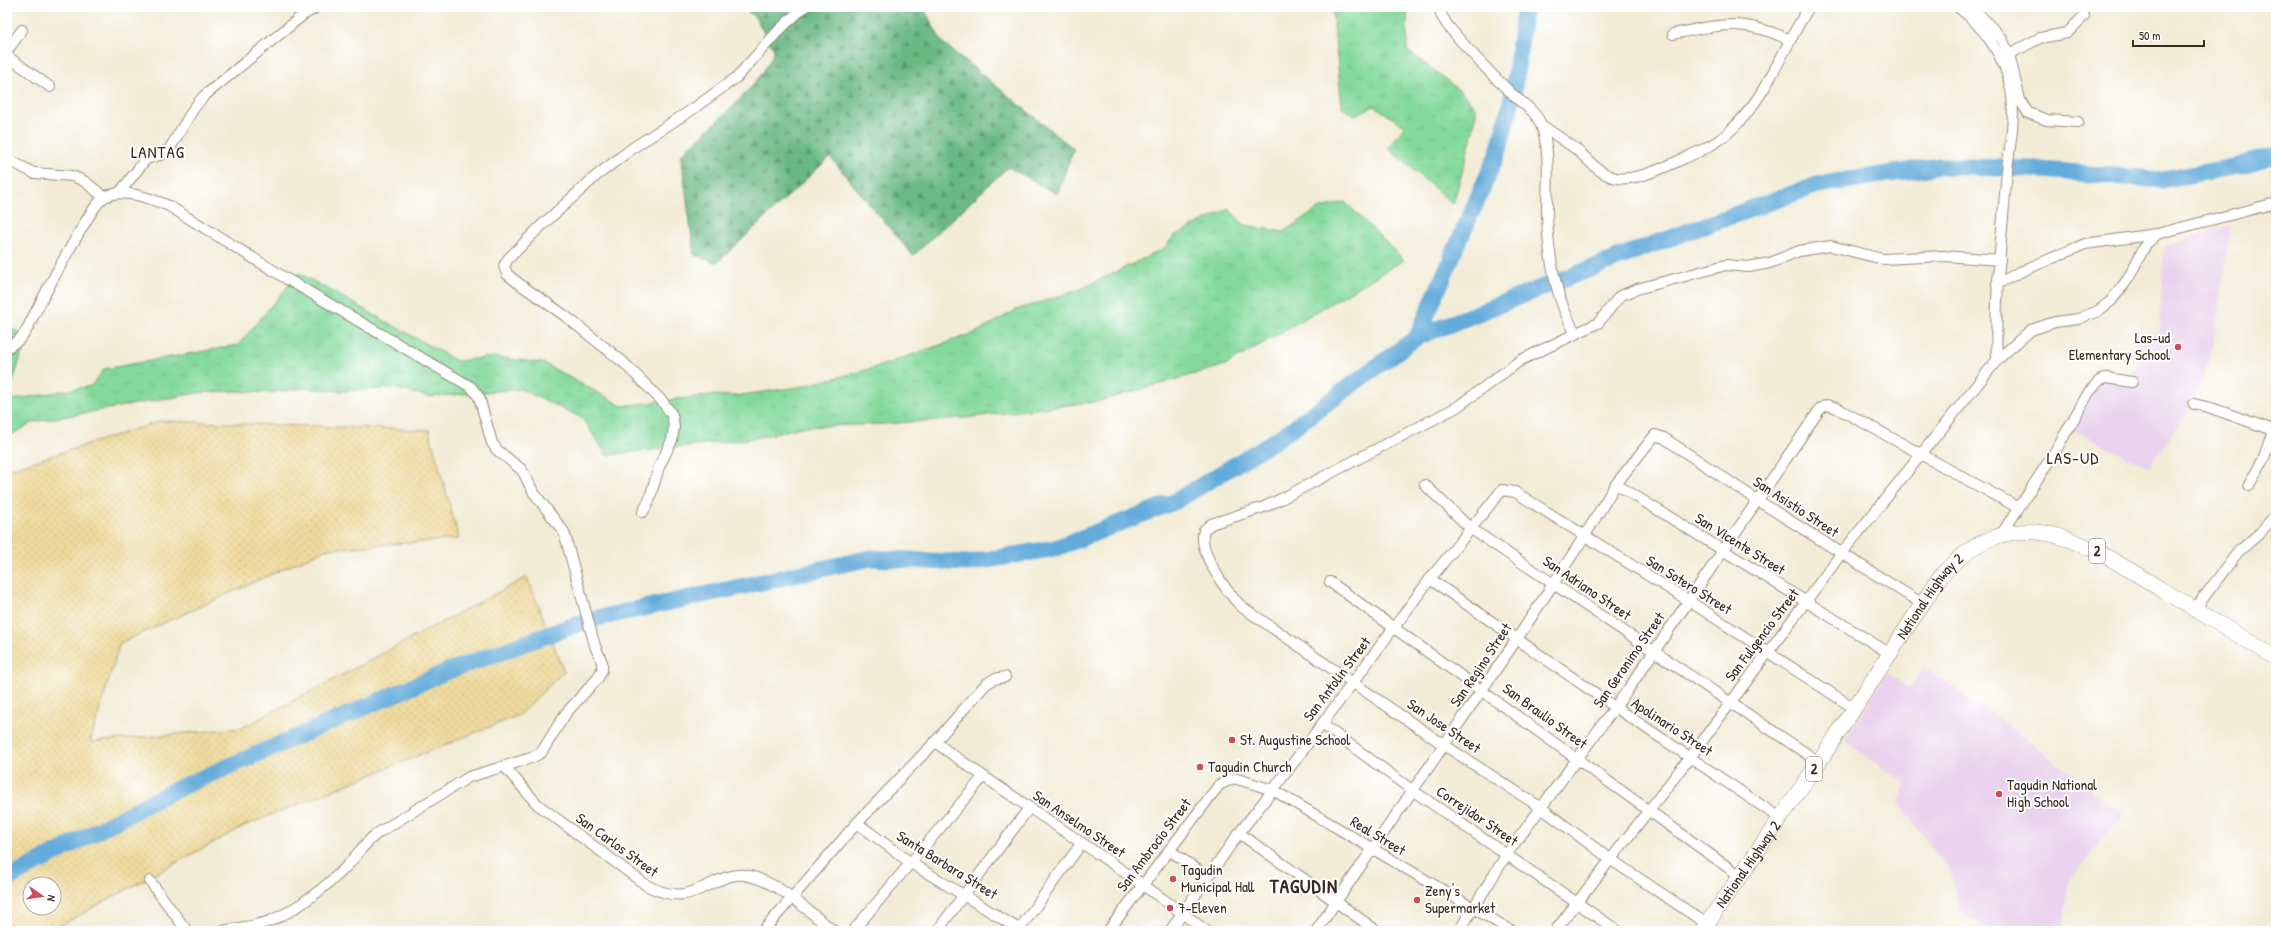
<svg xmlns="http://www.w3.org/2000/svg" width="2283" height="938" font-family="'Patrick Hand',sans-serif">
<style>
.built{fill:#ead1ed}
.grass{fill:url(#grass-tufts);stroke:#5f825d}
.forest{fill:url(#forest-firs);stroke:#527251}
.sand{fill:url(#sand-dots);stroke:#94825e;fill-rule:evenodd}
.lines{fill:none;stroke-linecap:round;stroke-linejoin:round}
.river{stroke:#64abda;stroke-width:17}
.minor-casing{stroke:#968b7a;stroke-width:12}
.highway-casing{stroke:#968b7a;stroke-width:16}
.minor{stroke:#fff;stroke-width:10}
.highway{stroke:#fff;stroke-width:15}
.poi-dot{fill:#d1495b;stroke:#fff;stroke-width:1.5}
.labels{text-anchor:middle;stroke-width:4;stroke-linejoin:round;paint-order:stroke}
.shield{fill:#fff;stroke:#766a62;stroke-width:1}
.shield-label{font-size:14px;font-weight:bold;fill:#3b2a1e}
.poi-label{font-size:15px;fill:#3b2a1e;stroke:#fff;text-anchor:start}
.street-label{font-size:15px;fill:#3b2a1e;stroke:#fff}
.quarter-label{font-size:17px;letter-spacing:1px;fill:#3b2a1e;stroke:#fff}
.district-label{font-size:19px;font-weight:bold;letter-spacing:1px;fill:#3b2a1e;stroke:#fff}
</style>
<defs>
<pattern id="grass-tufts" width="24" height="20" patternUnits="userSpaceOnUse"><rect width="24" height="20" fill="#83d99c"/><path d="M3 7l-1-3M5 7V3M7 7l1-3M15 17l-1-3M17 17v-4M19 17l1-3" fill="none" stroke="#72ba86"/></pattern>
<pattern id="forest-firs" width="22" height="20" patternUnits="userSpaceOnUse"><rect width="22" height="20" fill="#6ab984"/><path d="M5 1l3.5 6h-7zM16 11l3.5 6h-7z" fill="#58976b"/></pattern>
<pattern id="sand-dots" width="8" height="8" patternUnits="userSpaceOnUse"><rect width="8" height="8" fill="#eeda9e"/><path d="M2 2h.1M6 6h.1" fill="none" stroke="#cdbb88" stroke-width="1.8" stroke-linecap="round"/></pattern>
</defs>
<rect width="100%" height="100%" fill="#fff"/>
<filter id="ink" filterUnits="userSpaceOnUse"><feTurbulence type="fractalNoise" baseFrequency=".025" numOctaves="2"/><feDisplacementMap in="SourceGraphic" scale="8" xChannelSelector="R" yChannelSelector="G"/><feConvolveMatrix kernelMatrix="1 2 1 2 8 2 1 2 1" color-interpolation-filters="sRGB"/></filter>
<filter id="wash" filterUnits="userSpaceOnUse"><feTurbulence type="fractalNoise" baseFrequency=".012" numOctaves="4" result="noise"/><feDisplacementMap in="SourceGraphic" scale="16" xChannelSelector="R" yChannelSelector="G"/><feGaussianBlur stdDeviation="0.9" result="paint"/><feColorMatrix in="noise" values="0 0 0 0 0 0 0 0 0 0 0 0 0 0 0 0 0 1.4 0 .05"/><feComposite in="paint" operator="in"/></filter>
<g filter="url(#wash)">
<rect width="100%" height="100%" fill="#f2ecd6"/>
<g class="built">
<polygon points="2231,225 2213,346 2196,400 2149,468 2072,429 2085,403 2105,379 2129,384 2141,347 2159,331 2164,246"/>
<polygon points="1924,667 1993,714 2123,814 2069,882 2062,931 1991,931 1961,913 1949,870 1899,804 1905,783 1844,741 1887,673 1909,688"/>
</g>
<g class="grass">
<path d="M 1332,7 L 1407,7 L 1407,50 C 1421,62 1471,95 1476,110 C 1478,118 1457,190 1453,204 L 1388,148 L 1405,126 L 1374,106 L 1355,115 L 1342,108 Z"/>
<polygon points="1345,202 1404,260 1226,365 1100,401 964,418 883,424 802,427 756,438 607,455 582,418 521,389 429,397 394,388 341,391 302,388 269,393 237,391 197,393 34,422 7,437 7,401 91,386 104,369 238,345 299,273 457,361 493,357 543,363 622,406 712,395 734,396 799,387 874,368 977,332 1016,310 1081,289 1165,248 1174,236 1229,209 1244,225 1283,232 1318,209"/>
<polygon points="15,330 29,339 22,353 7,400 7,332"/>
</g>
<path class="forest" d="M 742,7 L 923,7 L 942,42 L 1074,149 L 1057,194 L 1008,167 L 913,256 L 830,157 L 717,263 L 694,255 L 681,155 C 705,131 766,82 774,50 L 755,17 Z"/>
<path class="sand" d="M 161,421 L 429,430 L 459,539 L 327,549 L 120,643 L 90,742 L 242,728 L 527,577 L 564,671 L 519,715 L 244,826 L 50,931 L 7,931 L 7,470 ZM 30,884 L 54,884 L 54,908 L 30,908 Z"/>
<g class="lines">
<g class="river">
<polyline points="1417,337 1498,152 1513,95 1525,7"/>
<polyline points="7,879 170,792 448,671 589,620 871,558 968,563 1056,548 1176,501 1282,436 1417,337 1643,248 1817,185 1940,166 2031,169 2162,180 2238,166 2276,155"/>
</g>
</g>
</g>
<g filter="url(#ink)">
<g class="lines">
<defs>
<g id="minor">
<path d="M 1441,7 L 1441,15 L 1448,26 C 1468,50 1490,73 1512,94 C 1523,104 1536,111 1541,125 C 1551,152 1547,182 1547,210 C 1547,247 1555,301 1576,333"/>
<path d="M 1958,7 C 1984,27 2005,56 2011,89 C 2016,115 2010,144 2007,170 C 2002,233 1994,297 1997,360"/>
<polyline points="1964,11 1980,15 2002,39 2009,54 2020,100 2028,113 2047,120 2078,122"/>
<path d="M 1673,34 C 1722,24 1743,18 1790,40"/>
<polyline points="7,51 22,30"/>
<polyline points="2009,54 2040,38 2067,33 2084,16"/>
<polyline points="7,56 50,87"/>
<path d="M 1541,125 C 1553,133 1565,141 1576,149 C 1588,159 1597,172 1612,177 C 1629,182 1650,173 1665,167 C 1684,158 1714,147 1729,132 C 1766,99 1783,48 1809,7"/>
<polyline points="7,159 34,173 72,176 84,181 104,197"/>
<polyline points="120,192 146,159 167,153 194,108 204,96 303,15 317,7"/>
<polyline points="1997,284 2020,272 2085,244 2156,234"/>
<path d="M 7,348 L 20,339 L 26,331 C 44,295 62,261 83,226 C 88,218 96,202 105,197 C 122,187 152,199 169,206 L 287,279 L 471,387 L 479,397 L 492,443 L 497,450 L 522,470 L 534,493 L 564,532 L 595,646 L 602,662 L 602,670 L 598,678 L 566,713 L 541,753 L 531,758 L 469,777 L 378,833 C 365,842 358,854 347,866 C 327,886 297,910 270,921 C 256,926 238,928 222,931"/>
<polyline points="2194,404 2211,408 2276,431"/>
<polyline points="1616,484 1889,653"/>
<polyline points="1425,485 1470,528 1819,762"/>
<polyline points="2249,485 2264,458 2273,430"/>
<polyline points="643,512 649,501 659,467 672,440 674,427 672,415 662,401 623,362 564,315 518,283 507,274 504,266 508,259 540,227 596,176 634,147 690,111 737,77 779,30 804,7"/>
<polyline points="2001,535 2056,450 2089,392 2099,381 2106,378 2132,382"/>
<polyline points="1430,579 1615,707 1780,818"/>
<polyline points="1330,582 1740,876"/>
<polyline points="2195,609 2238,552 2260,533 2276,514"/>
<polyline points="1322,724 1412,790 1618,931"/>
<path d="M 935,742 C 1024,807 1119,864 1206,931"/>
<path d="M 504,766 L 537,804 L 646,885 C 676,901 689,895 717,881 C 726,877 734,874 744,875 C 778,880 807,911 834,931"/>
<polyline points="857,823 911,863 1022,931"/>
<polyline points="1239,833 1377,931"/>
<polyline points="1169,850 1208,877"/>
<polyline points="150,881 187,931"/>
<path d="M 1707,924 L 1610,859 L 1540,807 L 1444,745 L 1242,607 C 1227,593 1197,551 1204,530 L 1211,524 L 1264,507 L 1281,499 L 1457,407 L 1521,360 L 1598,323 L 1620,296 L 1637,289 L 1726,265 L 1748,267 L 1770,263 L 1799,251 L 1831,246 L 1883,259 L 1944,256 L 2000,260"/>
<polyline points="763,931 857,823 935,742 986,684 994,679 1005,677"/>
<polyline points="853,931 983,777"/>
<polyline points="937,931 1029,808"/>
<polyline points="1018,931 1081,844"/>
<polyline points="1108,931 1219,785 1234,778 1273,790 1512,931"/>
<polyline points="1170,931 1239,833 1273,790 1430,579 1502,490 1515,492 1689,601 1854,708"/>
<polyline points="1316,931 1517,639 1584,537 1616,484 1655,435 1664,438 1757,500 1921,603"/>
<polyline points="1459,931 1507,854 1627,691 1820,409 1827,405 1837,408 2017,507"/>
<polyline points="1555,931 1691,756 1841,554 1997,360 2031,330 2055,322 2078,319 2098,311 2111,301 2128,279 2146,244 2157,234 2276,203"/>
</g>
<g id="highway">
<path id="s1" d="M 1702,931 L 1819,762 L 1940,577 C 2013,494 2083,541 2159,588 C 2198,611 2237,634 2276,658"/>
</g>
</defs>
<use href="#minor" class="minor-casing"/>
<use href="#highway" class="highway-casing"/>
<use href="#minor" class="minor"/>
<use href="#highway" class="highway"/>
</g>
</g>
<g class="poi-dot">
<circle cx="2178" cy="347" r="4"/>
<circle cx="1232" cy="740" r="4"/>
<circle cx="1200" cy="767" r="4"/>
<circle cx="1999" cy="794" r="4"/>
<circle cx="1173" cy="879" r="4"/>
<circle cx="1417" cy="900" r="4"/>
<circle cx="1170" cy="908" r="4"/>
</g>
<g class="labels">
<g class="shield">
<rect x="2089" y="539" width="16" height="24" rx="3"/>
<rect x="1806" y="757" width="16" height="24" rx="3"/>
</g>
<g class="shield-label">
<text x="2097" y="556">2</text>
<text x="1814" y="774">2</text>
</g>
<g class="poi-label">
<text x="2170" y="343" text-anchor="end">Las-ud<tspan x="2170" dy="17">Elementary School</tspan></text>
<text x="1240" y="745">St. Augustine School</text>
<text x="1208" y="772">Tagudin Church</text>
<text x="2007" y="790">Tagudin National<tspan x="2007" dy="17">High School</tspan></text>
<text x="1181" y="875">Tagudin<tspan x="1181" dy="17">Municipal Hall</tspan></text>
<text x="1425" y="896">Zeny's<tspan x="1425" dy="17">Supermarket</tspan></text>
<text x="1178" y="913">7-Eleven</text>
</g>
<g class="street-label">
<text transform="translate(1796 507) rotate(33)" y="5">San Asistio Street</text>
<text transform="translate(1740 544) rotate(32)" y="5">San Vicente Street</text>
<text transform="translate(1689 585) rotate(32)" y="5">San Sotero Street</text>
<text transform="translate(1587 588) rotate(34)" y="5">San Adriano Street</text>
<text dy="5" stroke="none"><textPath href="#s1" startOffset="405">National Highway 2</textPath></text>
<text transform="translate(1762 635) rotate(-53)" y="5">San Fulgencio Street</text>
<text transform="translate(1629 660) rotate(-55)" y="5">San Geronimo Street</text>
<text transform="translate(1481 665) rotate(-56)" y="5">San Regino Street</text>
<text transform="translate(1337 679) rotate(-53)" y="5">San Antolin Street</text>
<text transform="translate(1545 716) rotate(36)" y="5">San Braulio Street</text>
<text transform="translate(1444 726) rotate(34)" y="5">San Jose Street</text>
<text transform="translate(1672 727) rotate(33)" y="5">Apolinario Street</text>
<text transform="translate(1477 816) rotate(34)" y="5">Correjidor Street</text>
<text transform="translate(1079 824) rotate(34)" y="5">San Anselmo Street</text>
<text transform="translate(1378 836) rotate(31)" y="5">Real Street</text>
<text transform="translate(617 845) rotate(36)" y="5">San Carlos Street</text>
<text transform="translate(1154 845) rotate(-53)" y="5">San Ambrocio Street</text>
<text dy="5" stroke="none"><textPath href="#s1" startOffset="81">National Highway 2</textPath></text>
<text transform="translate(947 865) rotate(32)" y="5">Santa Barbara Street</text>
</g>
<g class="quarter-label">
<text x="158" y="158">LANTAG</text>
<text x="2073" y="464">LAS-UD</text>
</g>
<g class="district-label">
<text x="1304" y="893">TAGUDIN</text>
</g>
</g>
<rect width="2283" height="938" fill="none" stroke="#fff" stroke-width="24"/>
<g transform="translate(42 896) rotate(103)"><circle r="19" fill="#ffffff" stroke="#b1aaa5"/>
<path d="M0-3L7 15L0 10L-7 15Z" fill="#d1495b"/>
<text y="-6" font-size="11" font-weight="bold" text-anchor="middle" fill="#3b2a1e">N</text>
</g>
<path d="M2133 40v6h71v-6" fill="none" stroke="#3b2a1e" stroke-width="2"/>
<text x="2139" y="40" font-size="12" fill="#3b2a1e" stroke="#ffffff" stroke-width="3" paint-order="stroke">50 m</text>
</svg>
